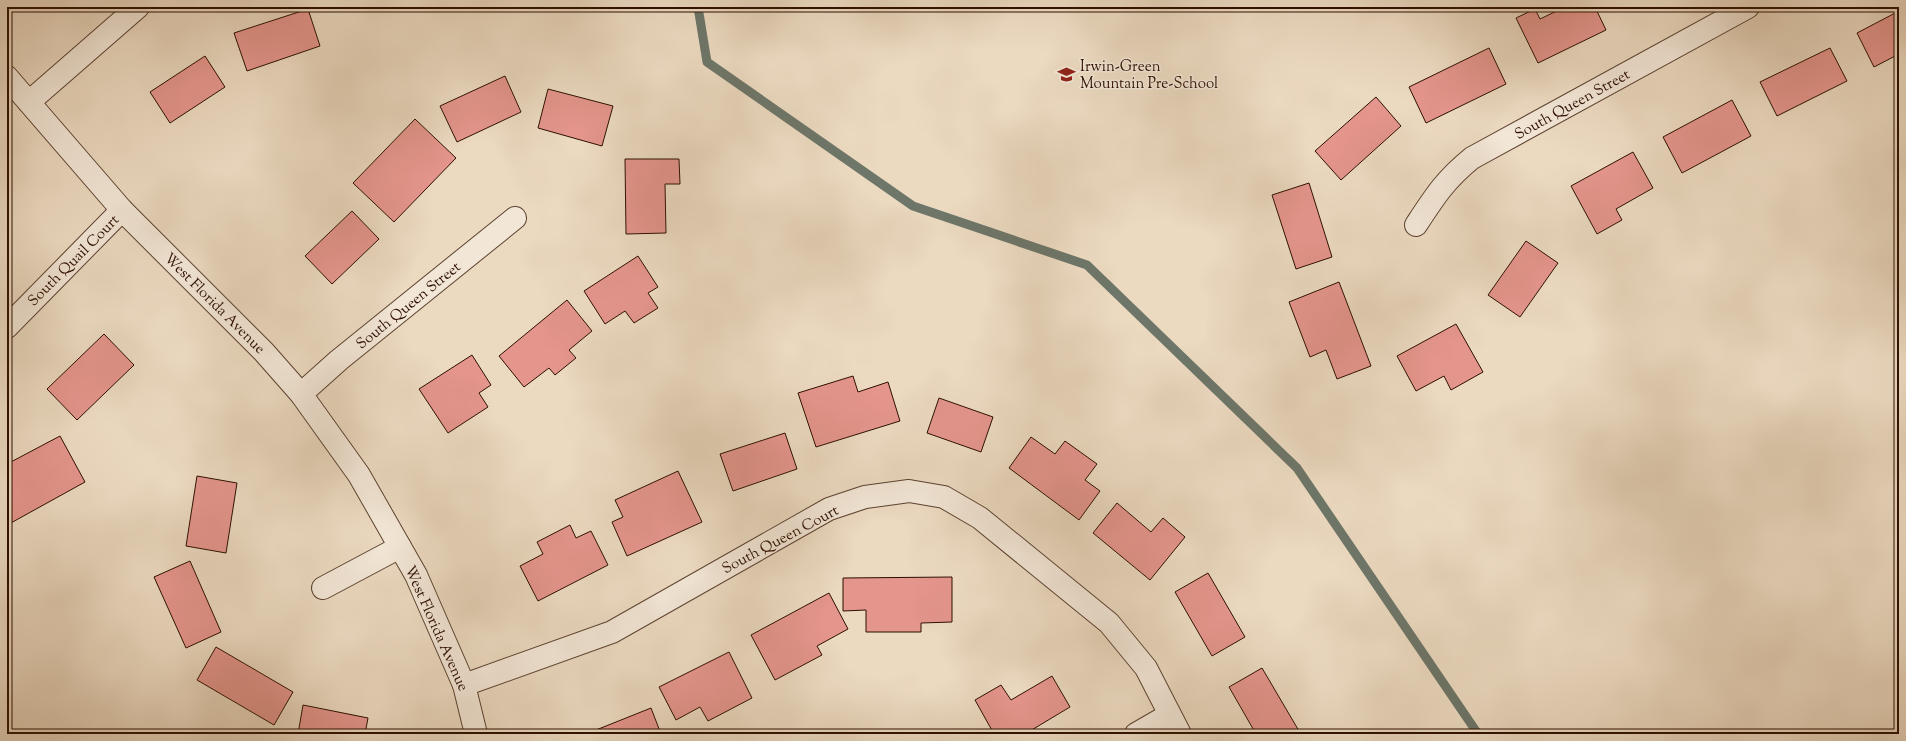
<svg xmlns="http://www.w3.org/2000/svg" width="1906" height="741" font-family="'Sorts Mill Goudy',serif">
<style>
.lines{fill:none;stroke-linecap:round;stroke-linejoin:round}
.stream{stroke:#6d7669;stroke-width:9}
.building{fill:#e4958c;stroke:#2d0f00}
.minor-casing{stroke:#5c4230;stroke-width:24}
.tertiary-casing{stroke:#5c4230;stroke-width:24}
.minor{stroke:#f2e6d6;stroke-width:22}
.tertiary{stroke:#f2e6d6;stroke-width:22}
.labels{text-anchor:middle;stroke-width:3;stroke-linejoin:round;paint-order:stroke}
.poi-label{font-size:15px;fill:#2d0f00;stroke:#f2e6d6;text-anchor:start}
.street-label{font-size:15px;fill:#2d0f00;stroke:#f2e6d6}
</style>
<rect width="100%" height="100%" fill="#ebd9c0"/>
<filter id="stains"><feTurbulence type="fractalNoise" baseFrequency=".005" numOctaves="4"/><feColorMatrix values="0 0 0 0 .2 0 0 0 0 .09 0 0 0 0 .02 0 0 0 .5 -.17"/></filter>
<radialGradient id="worn" r=".72"><stop offset=".6" stop-color="#630" stop-opacity="0"/><stop offset="1" stop-color="#630" stop-opacity=".3"/></radialGradient>
<g class="lines">
<polyline class="stream" points="698,7 707,62 913,206 1087,265 1297,468 1478,734"/>
</g>
<g class="building">
<polygon points="1565,7 1595,7 1606,30 1538,63 1516,18 1535,9 1540,19"/>
<polygon points="308,9 320,46 247,71 234,33"/>
<polygon points="1899,11 1899,54 1874,67 1857,33"/>
<polygon points="1489,48 1506,84 1426,123 1409,87"/>
<polygon points="1830,48 1847,81 1777,116 1760,82"/>
<polygon points="205,56 225,87 170,123 150,92"/>
<polygon points="505,76 521,112 457,142 440,106"/>
<polygon points="548,89 613,106 602,146 538,128"/>
<polygon points="1376,97 1401,126 1341,180 1315,151"/>
<polygon points="1732,100 1751,136 1682,173 1663,137"/>
<polygon points="415,119 456,158 394,222 353,183"/>
<polygon points="1633,152 1653,188 1616,209 1622,220 1597,234 1571,186"/>
<polygon points="625,159 679,159 680,184 665,184 666,233 626,234"/>
<polygon points="1309,183 1332,257 1296,269 1272,195"/>
<polygon points="352,211 379,239 332,284 305,256"/>
<polygon points="1526,241 1558,263 1520,317 1488,295"/>
<polygon points="638,256 658,287 648,293 658,308 634,323 625,311 605,324 584,291"/>
<polygon points="1339,282 1371,366 1337,379 1326,350 1310,357 1289,302"/>
<polygon points="567,300 592,331 569,350 576,358 555,375 549,368 524,387 499,356"/>
<polygon points="1456,324 1483,372 1451,390 1444,376 1416,391 1397,356"/>
<polygon points="104,334 134,365 77,420 47,389"/>
<polygon points="472,355 491,385 479,393 488,407 448,433 419,389"/>
<polygon points="853,376 858,392 888,382 900,421 816,447 798,393"/>
<polygon points="939,398 993,417 981,452 927,433"/>
<polygon points="785,433 797,469 733,491 720,454"/>
<polygon points="60,436 85,482 9,524 7,521 7,464"/>
<polygon points="1031,437 1055,454 1065,441 1097,464 1085,480 1100,491 1079,520 1009,468"/>
<polygon points="678,471 702,522 627,556 612,522 623,517 615,500"/>
<polygon points="197,476 237,483 226,553 186,546"/>
<polygon points="1117,503 1151,532 1163,518 1185,537 1150,580 1093,533"/>
<polygon points="570,525 576,538 591,531 608,565 538,601 520,566 543,554 537,542"/>
<polygon points="190,561 221,632 186,648 154,577"/>
<polygon points="1208,573 1245,637 1212,656 1175,592"/>
<polygon points="952,577 952,622 921,623 921,632 866,632 866,610 843,611 843,578"/>
<polygon points="829,593 848,629 817,646 822,655 775,680 751,635"/>
<polygon points="216,647 293,692 274,725 197,680"/>
<polygon points="729,652 752,698 708,721 700,707 676,720 659,687"/>
<polygon points="1262,668 1299,731 1295,734 1256,734 1229,687"/>
<polygon points="1052,676 1070,707 1025,734 994,734 975,700 1001,685 1011,700"/>
<polygon points="303,705 368,718 365,734 298,734"/>
<polygon points="651,708 661,734 586,734"/>
</g>
<g class="lines">
<defs>
<g id="minor">
<polyline points="29,102 138,7"/>
<path d="M 1416,225 C 1435,196 1445,180 1472,158 L 1748,7"/>
<polyline points="7,327 122,210"/>
<polyline points="301,394 339,360 515,218"/>
<polyline points="323,588 400,547"/>
<polyline points="464,685 612,632 829,509 865,497 909,491 944,497 980,518 1109,623 1146,668 1180,734"/>
<polyline points="1136,734 1169,715"/>
</g>
<polyline id="tertiary" points="7,77 122,210 264,352 301,394 359,475 416,575 464,685 476,734"/>
</defs>
<use href="#minor" class="minor-casing"/>
<use href="#tertiary" class="tertiary-casing"/>
<use href="#minor" class="minor"/>
<use href="#tertiary" class="tertiary"/>
</g>
<defs>
<symbol id="school-bare" viewBox="-9 -9 18 18"><path d="M0-5L7-2L0 1L-7-2ZM-4 1L0 2.5L4 1V4Q0 6-4 4Z" fill="#8f2418" stroke="#f2e6d6" stroke-width="2.5" paint-order="stroke"/></symbol>
</defs>
<g fill-rule="evenodd">
<use href="#school-bare" x="1054" y="62" width="25" height="25"/>
</g>
<g class="labels">
<g class="poi-label">
<text x="1080" y="71">Irwin-Green<tspan x="1080" dy="17">Mountain Pre-School</tspan></text>
</g>
<g class="street-label">
<text transform="translate(1572 104) rotate(-29)" y="5">South Queen Street</text>
<text transform="translate(73 260) rotate(-45)" y="5">South Quail Court</text>
<text transform="translate(215 303) rotate(45)" y="5">West Florida Avenue</text>
<text transform="translate(408 305) rotate(-39)" y="5">South Queen Street</text>
<text transform="translate(780 539) rotate(-28)" y="5">South Queen Court</text>
<text transform="translate(437 628) rotate(66)" y="5">West Florida Avenue</text>
</g>
</g>
<rect width="1906" height="741" fill="none" stroke="#ebd9c0" stroke-width="24"/>
<rect x="8" y="8" width="1890" height="725" fill="none" stroke="#2d0f00" stroke-width="2"/>
<rect x="12" y="12" width="1882" height="717" fill="none" stroke="#2d0f00"/>
<rect width="100%" height="100%" filter="url(#stains)"/>
<rect width="100%" height="100%" fill="url(#worn)"/>
</svg>
